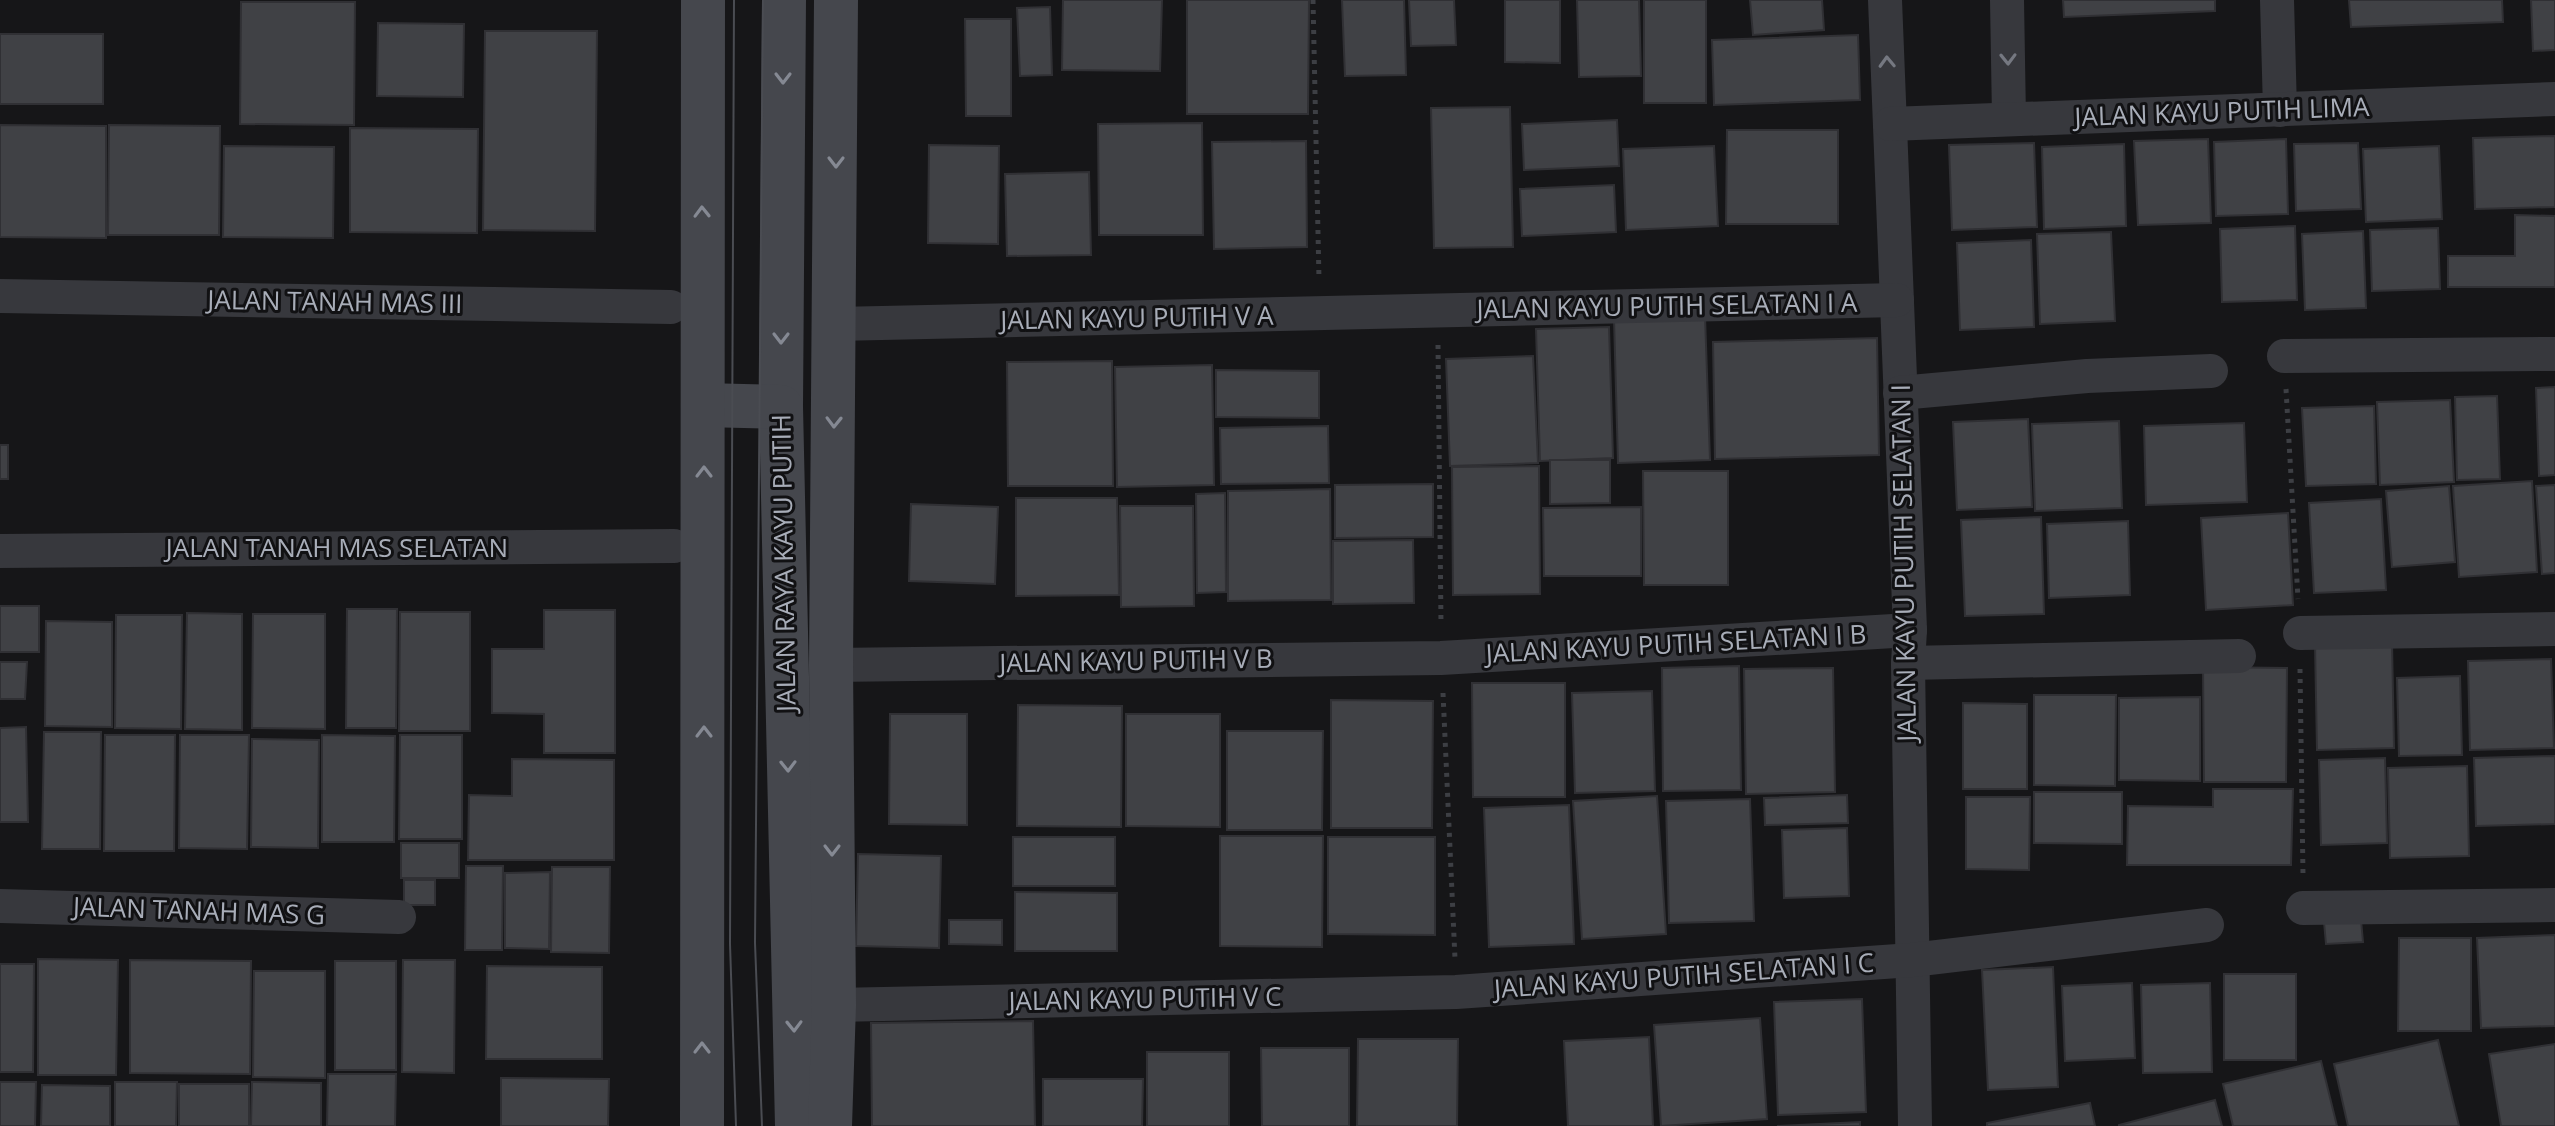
<svg xmlns="http://www.w3.org/2000/svg" width="2555" height="1126" font-family="'Open Sans',sans-serif">
<style>
.building{fill:#404145;stroke:#303034;stroke-width:2}
.lines{fill:none;stroke-linecap:round;stroke-linejoin:round}
.path{stroke:#3d3f44;stroke-width:5;stroke-dasharray:4 6;stroke-linecap:butt}
.street{stroke:#37383d;stroke-width:34}
.secondary{stroke:#45474d;stroke-width:44}
.tram{stroke:#4a4c52;stroke-width:2}
.oneway{stroke:#757881}
.oneway2{stroke:#858993}
.labels{text-anchor:middle;stroke-width:6;stroke-linejoin:round;paint-order:stroke}
.street-label{font-size:26px;fill:#a8adb8;stroke:#111113}
</style>
<rect width="100%" height="100%" fill="#161618"/>
<g class="building">
<polygon points="1063,0 1162,0 1160,71 1062,70"/>
<polygon points="1187,0 1309,0 1308,114 1187,114"/>
<polygon points="1342,0 1404,0 1406,75 1345,76"/>
<polygon points="1409,0 1454,0 1456,45 1411,46"/>
<polygon points="1505,0 1560,0 1560,63 1505,62"/>
<polygon points="1577,0 1639,0 1641,76 1579,77"/>
<rect x="1644" y="0" width="62" height="103"/>
<polygon points="1750,0 1822,0 1824,30 1753,35"/>
<polygon points="2063,0 2215,0 2215,11 2064,17"/>
<polygon points="2349,0 2502,0 2503,22 2351,27"/>
<polygon points="2531,0 2555,0 2555,50 2533,51"/>
<polygon points="241,2 355,2 354,125 240,124"/>
<polygon points="1050,7 1052,75 1020,76 1017,8"/>
<polygon points="965,19 1011,19 1011,116 966,116"/>
<polygon points="378,23 464,24 463,97 377,96"/>
<polygon points="485,31 597,31 595,231 483,230"/>
<rect x="0" y="34" width="103" height="70"/>
<polygon points="1858,35 1860,100 1714,105 1712,40"/>
<polygon points="1510,107 1513,247 1434,248 1431,108"/>
<polygon points="1617,120 1619,166 1524,170 1522,124"/>
<polygon points="1202,123 1203,235 1099,235 1098,124"/>
<polygon points="0,125 106,126 106,238 0,237"/>
<polygon points="109,125 220,126 219,235 108,235"/>
<polygon points="350,128 478,129 477,233 350,232"/>
<polygon points="1727,130 1838,130 1838,224 1726,224"/>
<polygon points="2555,136 2555,207 2475,209 2473,138"/>
<polygon points="2208,139 2211,223 2138,225 2134,141"/>
<polygon points="2286,139 2288,214 2216,216 2214,142"/>
<polygon points="1306,141 1307,247 1214,249 1212,142"/>
<polygon points="2034,143 2037,227 1952,230 1949,145"/>
<polygon points="2358,143 2361,209 2296,211 2294,144"/>
<polygon points="2124,144 2126,226 2044,229 2042,147"/>
<polygon points="929,145 999,146 998,244 928,243"/>
<polygon points="224,146 334,147 333,238 223,237"/>
<polygon points="1714,146 1718,226 1626,230 1623,149"/>
<polygon points="2439,146 2442,219 2366,222 2363,149"/>
<polygon points="1089,172 1091,255 1007,256 1005,174"/>
<polygon points="1614,185 1616,232 1522,236 1520,189"/>
<polygon points="2515,215 2555,216 2555,287 2448,287 2448,256 2515,256"/>
<polygon points="2295,226 2297,300 2222,302 2220,229"/>
<polygon points="2438,228 2440,289 2372,291 2370,230"/>
<polygon points="2363,231 2366,308 2305,310 2302,234"/>
<polygon points="2111,232 2115,321 2040,324 2037,234"/>
<polygon points="2031,240 2034,327 1960,330 1957,243"/>
<polygon points="1705,316 1710,460 1618,463 1614,319"/>
<polygon points="1609,327 1613,458 1540,461 1536,329"/>
<polygon points="1877,338 1879,455 1715,459 1713,342"/>
<polygon points="1533,356 1538,463 1450,466 1446,359"/>
<polygon points="1112,361 1113,486 1008,486 1007,362"/>
<polygon points="1212,365 1214,485 1117,487 1115,367"/>
<polygon points="1216,370 1319,371 1319,418 1216,417"/>
<polygon points="2555,387 2555,475 2539,476 2536,388"/>
<polygon points="2497,396 2500,479 2457,480 2455,397"/>
<polygon points="2450,400 2454,482 2380,485 2377,402"/>
<polygon points="2374,406 2376,484 2306,486 2302,408"/>
<polygon points="2028,419 2032,507 1957,510 1953,422"/>
<polygon points="2119,421 2122,508 2035,511 2032,424"/>
<polygon points="2244,423 2247,502 2146,505 2144,426"/>
<polygon points="1328,426 1329,483 1221,484 1220,428"/>
<rect x="0" y="445" width="8" height="34"/>
<polygon points="1550,460 1610,460 1610,503 1550,504"/>
<polygon points="1539,466 1540,594 1453,595 1452,467"/>
<polygon points="1643,471 1728,471 1728,585 1644,585"/>
<polygon points="2532,481 2537,572 2459,577 2453,486"/>
<polygon points="1433,484 1433,537 1335,538 1335,485"/>
<polygon points="2555,485 2555,573 2542,574 2536,486"/>
<polygon points="2449,486 2455,562 2392,567 2386,491"/>
<polygon points="1330,489 1331,600 1228,601 1228,491"/>
<polygon points="1225,493 1226,592 1197,593 1196,494"/>
<polygon points="1016,498 1117,498 1119,595 1016,596"/>
<polygon points="2381,499 2386,590 2314,593 2309,503"/>
<polygon points="911,504 998,507 995,584 909,581"/>
<polygon points="1120,506 1193,506 1194,606 1121,607"/>
<polygon points="1641,507 1641,576 1544,576 1543,508"/>
<polygon points="2288,513 2293,605 2206,610 2201,518"/>
<polygon points="2041,517 2044,614 1965,616 1961,520"/>
<polygon points="2128,521 2130,595 2049,598 2047,524"/>
<polygon points="1413,540 1414,603 1333,604 1333,541"/>
<rect x="0" y="606" width="39" height="46"/>
<polygon points="347,609 397,609 396,728 346,728"/>
<polygon points="544,610 615,610 615,753 544,753 544,714 492,713 492,649 544,649"/>
<polygon points="400,612 470,612 470,731 399,731"/>
<polygon points="187,613 242,614 242,730 185,729"/>
<polygon points="253,614 325,614 325,729 252,728"/>
<polygon points="116,615 182,615 181,729 115,728"/>
<polygon points="46,621 112,622 112,727 45,726"/>
<polygon points="2392,642 2394,748 2317,750 2315,644"/>
<polygon points="2551,659 2554,748 2470,750 2468,661"/>
<polygon points="0,662 27,662 25,699 0,699"/>
<polygon points="1739,666 1741,790 1663,791 1662,668"/>
<polygon points="2203,667 2287,668 2286,782 2204,782"/>
<polygon points="1833,668 1835,792 1746,794 1744,669"/>
<polygon points="2460,676 2462,755 2399,756 2397,678"/>
<polygon points="1472,683 1565,683 1565,797 1473,797"/>
<polygon points="1652,691 1655,791 1575,793 1572,693"/>
<polygon points="2034,695 2116,695 2115,786 2034,785"/>
<polygon points="2200,697 2200,781 2119,780 2119,698"/>
<polygon points="1331,700 1433,701 1432,828 1331,828"/>
<polygon points="1963,703 2027,704 2027,789 1963,789"/>
<polygon points="1018,705 1122,706 1121,827 1017,826"/>
<polygon points="890,714 967,714 967,825 889,824"/>
<polygon points="1126,714 1220,714 1220,827 1126,826"/>
<polygon points="26,727 28,822 0,822 0,728"/>
<polygon points="1227,731 1323,731 1322,830 1227,830"/>
<polygon points="44,732 101,732 100,849 42,849"/>
<polygon points="105,735 175,735 174,851 104,851"/>
<polygon points="180,735 249,735 247,849 179,848"/>
<polygon points="322,735 395,736 394,842 322,842"/>
<polygon points="400,735 462,735 462,839 399,839"/>
<polygon points="252,739 319,740 318,848 251,847"/>
<polygon points="2555,756 2555,824 2476,826 2474,758"/>
<polygon points="2385,758 2387,843 2321,845 2319,760"/>
<polygon points="512,759 614,760 614,860 468,860 469,795 512,796"/>
<polygon points="2467,766 2469,856 2390,858 2388,768"/>
<polygon points="2213,789 2293,789 2291,865 2127,865 2128,806 2213,807"/>
<polygon points="2034,792 2122,792 2122,844 2034,843"/>
<polygon points="1847,795 1848,823 1765,825 1764,798"/>
<polygon points="1657,796 1666,934 1582,939 1573,801"/>
<polygon points="1966,797 2030,797 2029,870 1966,869"/>
<polygon points="1750,799 1754,921 1669,923 1666,801"/>
<polygon points="1569,805 1574,944 1489,947 1484,808"/>
<polygon points="1847,828 1849,896 1784,898 1782,830"/>
<polygon points="1220,836 1323,836 1322,947 1220,946"/>
<rect x="1013" y="837" width="102" height="49"/>
<polygon points="1328,837 1435,837 1435,935 1328,934"/>
<rect x="401" y="843" width="58" height="35"/>
<polygon points="858,854 941,856 939,948 856,946"/>
<polygon points="466,866 503,866 502,950 465,950"/>
<polygon points="552,867 610,867 609,953 551,952"/>
<polygon points="550,872 549,949 505,948 505,873"/>
<rect x="404" y="880" width="31" height="25"/>
<polygon points="1015,892 1117,893 1117,951 1015,951"/>
<polygon points="2360,909 2363,942 2326,944 2323,911"/>
<polygon points="949,920 1002,920 1002,945 949,944"/>
<polygon points="2555,935 2555,1026 2481,1028 2477,938"/>
<polygon points="2399,938 2471,938 2471,1031 2398,1031"/>
<polygon points="38,959 118,960 116,1075 38,1075"/>
<polygon points="130,960 251,961 250,1074 130,1073"/>
<polygon points="403,960 455,960 454,1073 402,1072"/>
<rect x="335" y="961" width="61" height="109"/>
<polygon points="0,964 34,964 33,1072 0,1072"/>
<polygon points="487,966 602,967 602,1059 486,1059"/>
<polygon points="2053,967 2058,1087 1988,1090 1982,970"/>
<polygon points="254,971 325,971 325,1078 253,1077"/>
<rect x="2224" y="974" width="72" height="86"/>
<polygon points="2132,983 2135,1058 2065,1061 2062,986"/>
<polygon points="2210,983 2212,1072 2143,1073 2141,985"/>
<polygon points="1862,999 1866,1112 1778,1115 1774,1002"/>
<polygon points="1760,1018 1767,1119 1661,1126 1654,1025"/>
<polygon points="1033,1021 1035,1126 872,1126 871,1023"/>
<polygon points="1649,1037 1653,1126 1568,1126 1564,1041"/>
<polygon points="1358,1039 1458,1039 1457,1126 1357,1126"/>
<polygon points="2438,1040 2459,1126 2348,1126 2334,1064"/>
<polygon points="2555,1044 2555,1126 2501,1126 2489,1054"/>
<polygon points="1261,1048 1349,1048 1349,1126 1262,1126"/>
<rect x="1147" y="1052" width="82" height="74"/>
<polygon points="2321,1061 2337,1126 2233,1126 2223,1084"/>
<polygon points="328,1074 396,1074 395,1126 327,1126"/>
<polygon points="501,1078 609,1079 608,1126 501,1126"/>
<polygon points="1043,1079 1143,1079 1142,1126 1043,1126"/>
<polygon points="0,1082 36,1082 35,1126 0,1126"/>
<polygon points="115,1082 177,1082 176,1126 115,1126"/>
<polygon points="252,1082 321,1083 321,1126 251,1126"/>
<rect x="179" y="1084" width="70" height="42"/>
<polygon points="42,1085 110,1086 110,1126 41,1126"/>
<polygon points="2215,1100 2222,1126 2119,1126 2119,1125"/>
<polygon points="2090,1103 2095,1126 1987,1126 1987,1123"/>
<polygon points="1860,1122 1860,1126 1777,1126"/>
</g>
<g class="lines">
<g class="path">
<polyline points="1313,0 1319,279"/>
<polyline points="1438,345 1441,623"/>
<polyline points="2286,389 2298,599"/>
<polyline points="2300,669 2303,875"/>
<polyline points="1443,693 1455,959"/>
</g>
<g class="street">
<polyline points="1885,0 1910,630 1908,663 1915,1126"/>
<polyline points="2007,0 2009,118"/>
<polyline points="2277,0 2280,110"/>
<polyline points="1890,124 2555,99"/>
<polyline points="0,296 671,307"/>
<polyline points="836,324 1897,300"/>
<polyline points="2284,356 2555,354"/>
<polyline points="1900,393 2087,376 2211,371"/>
<polyline points="0,551 674,546"/>
<polyline points="2300,633 2555,629"/>
<polyline points="1908,663 2239,656"/>
<polyline points="831,665 1441,658 1910,630"/>
<polyline points="0,906 399,917"/>
<polyline points="2303,908 2555,905"/>
<polyline points="834,1005 1456,992 1912,960 2207,925"/>
</g>
<g class="secondary">
<polyline points="784,0 781,407 797,1126"/>
<polyline points="703,405 781,407"/>
<polyline points="702,1126 703,0"/>
<polyline points="830,1126 834,1005 831,665 836,0"/>
</g>
<g class="tram">
<polyline points="734,0 730,944 736,1126"/>
<polyline points="762,1126 755,943 763,0"/>
</g>
</g>
<defs><path id="oneway-chevron" d="M-2-3.5L2.5 0L-2 3.5" fill="none" stroke-width="1.6" stroke-linecap="round" stroke-linejoin="round" transform="scale(2)"/></defs>
<g class="oneway">
<use href="#oneway-chevron" transform="translate(2008 59) rotate(89)"/>
<use href="#oneway-chevron" transform="translate(1887 62) rotate(-92)"/>
</g>
<g class="oneway2">
<use href="#oneway-chevron" transform="translate(783 78) rotate(90)"/>
<use href="#oneway-chevron" transform="translate(836 162) rotate(90)"/>
<use href="#oneway-chevron" transform="translate(702 212) rotate(-91)"/>
<use href="#oneway-chevron" transform="translate(781 338) rotate(90)"/>
<use href="#oneway-chevron" transform="translate(834 422) rotate(91)"/>
<use href="#oneway-chevron" transform="translate(704 472) rotate(-90)"/>
<use href="#oneway-chevron" transform="translate(704 732) rotate(-90)"/>
<use href="#oneway-chevron" transform="translate(788 766) rotate(89)"/>
<use href="#oneway-chevron" transform="translate(832 850) rotate(90)"/>
<use href="#oneway-chevron" transform="translate(794 1026) rotate(89)"/>
<use href="#oneway-chevron" transform="translate(702 1048) rotate(-90)"/>
</g>
<g class="labels">
<g class="street-label">
<text transform="translate(2222 112) rotate(-2)" y="9">JALAN KAYU PUTIH LIMA</text>
<text transform="translate(335 302) rotate(1)" y="9">JALAN TANAH MAS III</text>
<text transform="translate(1667 306) rotate(-1)" y="9">JALAN KAYU PUTIH SELATAN I A</text>
<text transform="translate(1137 318) rotate(-1)" y="9">JALAN KAYU PUTIH V A</text>
<text x="337" y="557">JALAN TANAH MAS SELATAN</text>
<text transform="translate(784 563) rotate(-91)" y="9">JALAN RAYA KAYU PUTIH</text>
<text transform="translate(1904 563) rotate(-91)" y="9">JALAN KAYU PUTIH SELATAN I</text>
<text transform="translate(1676 644) rotate(-3)" y="9">JALAN KAYU PUTIH SELATAN I B</text>
<text transform="translate(1136 661) rotate(-1)" y="9">JALAN KAYU PUTIH V B</text>
<text transform="translate(199 911) rotate(2)" y="9">JALAN TANAH MAS G</text>
<text transform="translate(1684 976) rotate(-4)" y="9">JALAN KAYU PUTIH SELATAN I C</text>
<text transform="translate(1145 999) rotate(-1)" y="9">JALAN KAYU PUTIH V C</text>
</g>
</g>
</svg>
